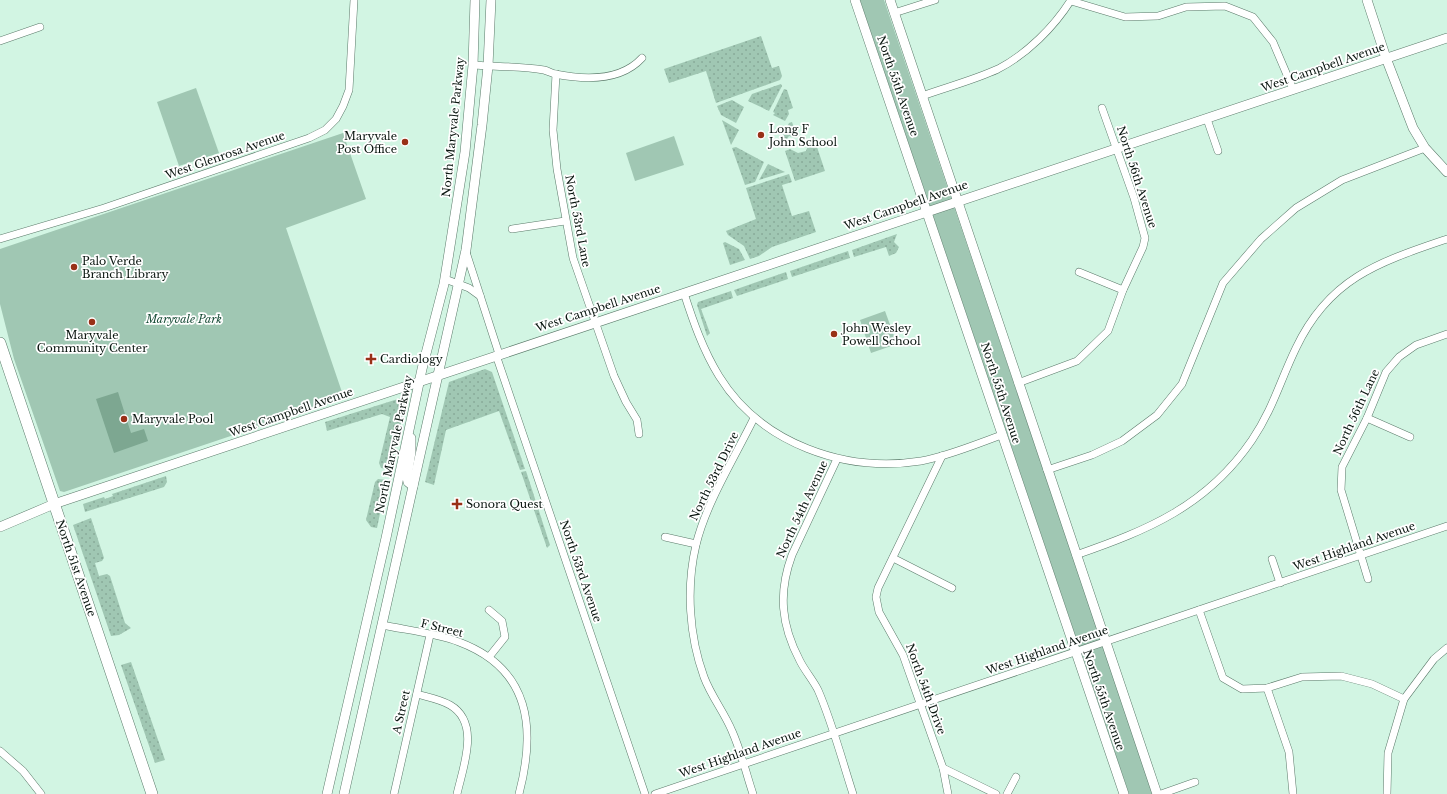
<svg xmlns="http://www.w3.org/2000/svg" width="1447" height="794" font-family="'Libre Baskerville',serif">
<style>
.grass{fill:url(#grass-dots)}
.green{fill:#a0c7b3}
.water{fill:#7da791}
.lines{fill:none;stroke-linecap:round;stroke-linejoin:round}
.street-casing{stroke:#5b7a6a;stroke-width:8}
.secondary-casing{stroke:#5b7a6a;stroke-width:10}
.primary-casing{stroke:#5b7a6a;stroke-width:12}
.street{stroke:#fff;stroke-width:7}
.secondary{stroke:#fff;stroke-width:9}
.primary{stroke:#fff;stroke-width:11}
.poi-dot{fill:#993017;stroke:#fff;stroke-width:1.5}
.labels{text-anchor:middle;stroke-width:3.5;stroke-linejoin:round;paint-order:stroke}
.street-label{font-size:11px;fill:#09150f;stroke:#fff}
.poi-label{font-size:11px;fill:#09150f;stroke:#fff;text-anchor:start}
.park-label{font-size:11px;font-style:italic;fill:#174c36;stroke:#fff}
</style>
<defs>
<pattern id="grass-dots" width="8" height="8" patternUnits="userSpaceOnUse"><rect width="8" height="8" fill="#a0c7b3"/><path d="M2 2h.1M6 6h.1" fill="none" stroke="#8a9" stroke-width="1.8" stroke-linecap="round"/></pattern>
</defs>
<rect width="100%" height="100%" fill="#d2f5e3"/>
<g class="grass">
<polygon points="761,36 772,68 779,66 782,76 780,80 716,103 706,71 669,83 664,69"/>
<polygon points="781,84 782,86 769,111 748,101 752,94"/>
<polygon points="784,89 787,90 793,108 788,110 789,114 785,121 773,115 775,113 773,112"/>
<polygon points="732,100 744,107 736,123 721,115 717,106"/>
<polygon points="722,120 739,130 731,145"/>
<polygon points="792,122 797,137 796,138 789,136 785,142 793,145 783,148 778,146 789,123"/>
<polygon points="815,141 825,171 795,181 785,151 790,149 798,153 806,151 809,143"/>
<polygon points="736,147 764,162 755,182 745,185 732,148"/>
<polygon points="768,164 785,172 759,180"/>
<polygon points="789,174 792,182 782,185 792,216 809,211 816,232 772,247 759,256 750,259 744,246 728,235 726,231 756,219 746,188"/>
<polygon points="897,234 894,242 899,247 896,253 889,256 886,247 854,257 852,250"/>
<polygon points="725,242 739,249 745,260 730,265 723,243"/>
<polygon points="848,251 850,258 792,277 790,271"/>
<polygon points="786,272 788,279 737,296 734,290"/>
<polygon points="731,291 733,298 701,309 710,333 707,336 697,305 698,302"/>
<polygon points="485,369 492,372 525,469 520,470 499,411 446,430 434,485 425,482 449,382"/>
<polygon points="401,398 406,404 390,470 381,468 379,463 390,417 382,414 327,431 325,422"/>
<polygon points="526,471 550,545 547,548 521,472"/>
<polygon points="166,476 167,482 164,487 85,512 83,504 104,497 105,499 113,496 112,494"/>
<polygon points="378,479 387,480 377,528 371,527 366,520 375,482"/>
<polygon points="91,518 104,558 102,561 95,563 99,576 107,574 110,576 125,623 131,628 119,635 111,636 73,525"/>
<polygon points="131,662 165,760 155,763 121,665"/>
</g>
<g class="green">
<polygon points="860,0 884,0 1153,794 1129,794"/>
<polygon points="196,88 219,153 179,166 157,102"/>
<polygon points="343,133 366,199 286,228 344,398 64,492 60,491 14,359 0,304 0,249"/>
<polygon points="674,136 684,165 635,181 626,153"/>
<polygon points="885,311 897,344 871,353 860,320"/>
</g>
<polygon class="water" points="118,392 131,433 144,429 148,441 114,453 96,399"/>
<g class="lines">
<defs>
<g id="street">
<polyline points="1071,1 1125,17 1158,16 1186,7 1225,6 1253,17 1273,42 1293,89"/>
<polyline points="894,13 935,0"/>
<polyline points="0,41 40,27"/>
<path d="M 473,65 C 496,67 521,66 544,70 C 548,71 551,73 555,74 C 585,80 621,81 642,58"/>
<polyline points="556,74 553,130 557,169 573,258 614,376 626,402 637,420 639,434"/>
<path d="M 922,96 C 947,87 974,80 998,69 C 1027,54 1054,27 1071,0"/>
<polyline points="1207,119 1218,151"/>
<polyline points="512,229 565,221"/>
<polyline points="0,239 104,208 309,138 325,130 336,119 343,106 349,90 354,0"/>
<polyline points="466,252 499,354"/>
<polyline points="1079,272 1123,290"/>
<polyline points="445,279 469,288 480,296"/>
<path d="M 684,293 C 693,321 703,350 719,376 C 761,444 845,473 921,461 C 949,456 976,444 1002,435"/>
<polyline points="496,355 645,794"/>
<polyline points="1018,383 1077,361 1108,331 1123,290 1143,247 1145,238 1134,198 1102,108"/>
<polyline points="1367,418 1410,437"/>
<polyline points="942,456 878,588 876,597 879,612 903,655 943,768 996,794"/>
<path d="M 837,459 L 792,555 C 778,593 781,625 800,661 C 805,671 813,680 818,690 C 832,722 842,760 853,794"/>
<polyline points="1047,470 1092,455 1122,441 1157,415 1182,384 1223,283 1261,239 1296,208 1342,180 1425,148"/>
<polyline points="665,537 696,544"/>
<path d="M 1076,555 C 1148,530 1207,506 1252,440 C 1273,409 1280,381 1296,348 C 1329,278 1379,262 1447,239"/>
<polyline points="893,558 952,588"/>
<polyline points="1272,559 1280,583"/>
<polyline points="1368,579 1341,490 1342,467 1367,418 1386,372 1399,357 1416,345 1447,334"/>
<polyline points="489,610 502,621 505,637 489,657"/>
<polyline points="1199,610 1223,678 1242,689 1267,688 1302,677 1341,676 1372,684 1404,699"/>
<path d="M 382,625 C 406,630 436,633 459,642 C 531,669 536,729 519,794"/>
<polyline points="1267,688 1289,752 1293,794"/>
<path d="M 417,694 C 427,697 440,699 450,705 C 481,723 463,767 457,794"/>
<polyline points="0,751 23,771 41,794"/>
<polyline points="943,768 948,794"/>
<polyline points="394,794 430,635"/>
<polyline points="655,794 1447,526"/>
<path d="M 753,794 C 746,773 741,751 732,731 C 724,712 711,696 704,677 C 689,636 686,587 696,545 C 706,503 735,457 754,418"/>
<polyline points="1007,794 1016,777"/>
<polyline points="1161,794 1195,782"/>
<polyline points="1387,794 1388,753 1404,699 1434,659 1447,648"/>
</g>
<g id="secondary">
<polyline points="855,0 1124,794"/>
<polyline points="890,0 1157,794"/>
<polyline points="1367,0 1386,58 1413,128 1425,148 1447,172"/>
<polyline points="411,438 411,452 407,477 408,482 413,486"/>
<polyline points="0,527 54,504 1447,38"/>
<polyline points="327,794 386,538 422,369 444,284 465,152 473,65 475,0"/>
<polyline points="344,794 466,250 482,125 488,66 491,0"/>
</g>
<polyline id="primary" points="0,343 152,794"/>
</defs>
<use href="#street" class="street-casing"/>
<use href="#secondary" class="secondary-casing"/>
<use href="#primary" class="primary-casing"/>
<use href="#street" class="street"/>
<use href="#secondary" class="secondary"/>
<use href="#primary" class="primary"/>
</g>
<g class="poi-dot">
<circle cx="761" cy="135" r="4"/>
<circle cx="405" cy="142" r="4"/>
<circle cx="74" cy="267" r="4"/>
<circle cx="92" cy="322" r="4"/>
<circle cx="834" cy="334" r="4"/>
<path d="M369 353h4v4h4v4h-4v4h-4v-4h-4v-4h4z"/>
<circle cx="124" cy="419" r="4"/>
<path d="M455 498h4v4h4v4h-4v4h-4v-4h-4v-4h4z"/>
</g>
<g class="labels">
<g class="street-label">
<text transform="translate(1323 67) rotate(-19)" y="4">West Campbell Avenue</text>
<text transform="translate(898 86) rotate(71)" y="4">North 55th Avenue</text>
<text transform="translate(453 127) rotate(-84)" y="4">North Maryvale Parkway</text>
<text transform="translate(225 155) rotate(-19)" y="4">West Glenrosa Avenue</text>
<text transform="translate(1137 177) rotate(72)" y="4">North 56th Avenue</text>
<text transform="translate(906 205) rotate(-19)" y="4">West Campbell Avenue</text>
<text transform="translate(578 221) rotate(79)" y="4">North 53rd Lane</text>
<text transform="translate(598 308) rotate(-18)" y="4">West Campbell Avenue</text>
<text transform="translate(1001 393) rotate(72)" y="4">North 55th Avenue</text>
<text transform="translate(291 412) rotate(-19)" y="4">West Campbell Avenue</text>
<text transform="translate(1356 412) rotate(-65)" y="4">North 56th Lane</text>
<text transform="translate(394 444) rotate(-78)" y="4">North Maryvale Parkway</text>
<text transform="translate(714 476) rotate(-64)" y="4">North 53rd Drive</text>
<text transform="translate(802 509) rotate(-65)" y="4">North 54th Avenue</text>
<text transform="translate(1354 546) rotate(-19)" y="4">West Highland Avenue</text>
<text transform="translate(76 568) rotate(71)" y="4">North 51st Avenue</text>
<text transform="translate(581 571) rotate(71)" y="4">North 53rd Avenue</text>
<text transform="translate(442 628) rotate(14)" y="4">F Street</text>
<text transform="translate(1047 650) rotate(-19)" y="4">West Highland Avenue</text>
<text transform="translate(926 689) rotate(70)" y="4">North 54th Drive</text>
<text transform="translate(1104 700) rotate(71)" y="4">North 55th Avenue</text>
<text transform="translate(401 712) rotate(-77)" y="4">A Street</text>
<text transform="translate(740 753) rotate(-19)" y="4">West Highland Avenue</text>
</g>
<g class="poi-label">
<text x="769" y="133">Long F<tspan x="769" dy="13">John School</tspan></text>
<text x="397" y="140" text-anchor="end">Maryvale<tspan x="397" dy="13">Post Office</tspan></text>
<text x="82" y="265">Palo Verde<tspan x="82" dy="13">Branch Library</tspan></text>
<text x="842" y="332">John Wesley<tspan x="842" dy="13">Powell School</tspan></text>
<text x="92" y="339" text-anchor="middle">Maryvale<tspan x="92" dy="13">Community Center</tspan></text>
<text x="380" y="363">Cardiology</text>
<text x="132" y="423">Maryvale Pool</text>
<text x="466" y="508">Sonora Quest</text>
</g>
<g class="park-label">
<text x="184" y="323">Maryvale Park</text>
</g>
</g>
</svg>
